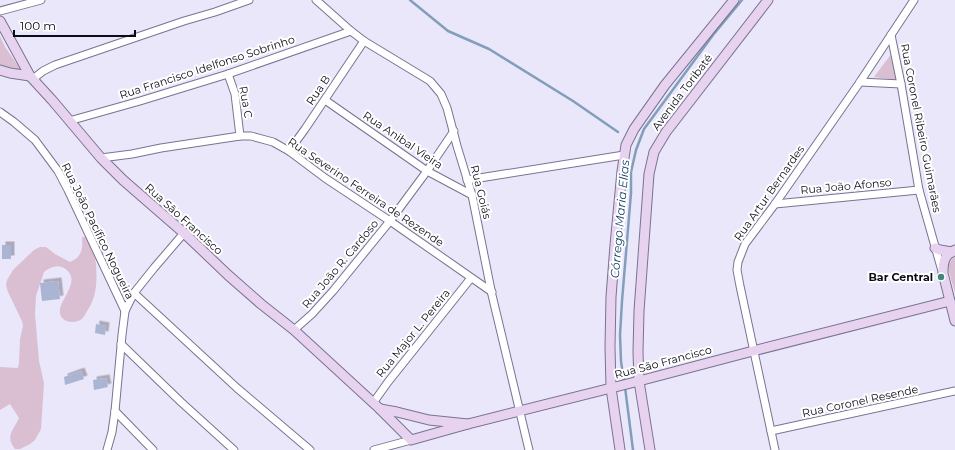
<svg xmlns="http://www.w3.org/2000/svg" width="955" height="450" font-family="Montserrat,sans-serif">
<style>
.green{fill:#dabed2}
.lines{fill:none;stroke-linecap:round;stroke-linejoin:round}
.stream{stroke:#829eba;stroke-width:2.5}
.building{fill:#aab5d3;filter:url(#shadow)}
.street-casing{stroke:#787491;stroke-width:9}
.secondary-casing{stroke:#787491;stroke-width:11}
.street{stroke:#fff;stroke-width:7}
.secondary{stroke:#e7d3f0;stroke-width:9}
.poi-dot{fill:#42877d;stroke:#fff;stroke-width:1.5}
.labels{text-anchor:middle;stroke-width:4;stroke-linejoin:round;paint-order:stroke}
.street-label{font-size:11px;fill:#0d0b16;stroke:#fff}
.poi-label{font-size:11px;font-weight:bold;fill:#0d0b16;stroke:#fff;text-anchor:end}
.water-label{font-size:12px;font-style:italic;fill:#164369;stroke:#fff}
</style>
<defs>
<filter id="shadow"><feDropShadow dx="3.5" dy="-3.5" stdDeviation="0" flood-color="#0004"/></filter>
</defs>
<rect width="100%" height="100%" fill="#eae7fb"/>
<g class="green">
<polygon points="0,36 5,47 21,70 0,65"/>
<polygon points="892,53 897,80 874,77"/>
<path d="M 82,237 L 88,237 C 90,242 93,247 94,251 C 96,255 95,260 96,264 C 97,280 97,294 89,308 C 86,312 85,316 82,319 C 73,325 58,322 60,309 C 62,297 82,279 64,268 C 57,264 50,267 44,272 L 36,296 L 35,314 L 39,361 L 44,383 L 41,429 L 35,440 L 30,444 L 20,449 L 15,449 C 5,436 13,431 19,418 L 10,404 L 0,410 L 0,367 L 18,368 L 19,363 L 20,339 L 23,326 L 22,321 L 8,292 L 6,285 L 7,280 L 13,270 L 34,250 L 40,247 L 46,247 L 55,254 L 70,262 C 82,257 83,249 82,237 Z"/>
<polygon points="955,257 955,293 949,272 948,265 952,259"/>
</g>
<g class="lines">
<g class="stream">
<polyline points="410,0 448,31 489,49 573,101 618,132"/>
<polyline points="624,382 621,361 620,335 622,301 631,193 631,172 636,150 644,129 713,35 742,0"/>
<polyline points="625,387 633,450"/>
</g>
</g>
<g class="building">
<rect x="2" y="245" width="9" height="14"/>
<polygon points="58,281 60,299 42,301 40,283"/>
<polygon points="96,324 106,326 105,335 95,333"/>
<polygon points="81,371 84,379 65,385 64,377"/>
<polygon points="106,378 108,387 94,390 93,380"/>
</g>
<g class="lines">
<defs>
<g id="street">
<polyline points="316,0 351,31 364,41 430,81 441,94 447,108 457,146 472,195 492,295 529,450"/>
<polyline points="0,11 41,0"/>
<polyline points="891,35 901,84 919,190 942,271"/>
<polyline points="228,74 235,94 240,136"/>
<polyline points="33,79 43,71 55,65 184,21 215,12 249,0"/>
<polyline points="860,82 901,84"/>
<polyline points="325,100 427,171 472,195"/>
<polyline points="0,112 14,122 35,140 58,171 68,190 125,311"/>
<polyline points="69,121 140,101 228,74 351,31"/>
<polyline points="289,151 305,129 364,41"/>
<polyline points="101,158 132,154 161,148 240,136 251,136 273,142 289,151 325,178 390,221 492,292"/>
<polyline points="467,180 624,155"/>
<polyline points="775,204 919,190"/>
<polyline points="134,293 237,388 310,450"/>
<polyline points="294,330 312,314 333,291 390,221 427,171 454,131"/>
<polyline points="121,344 181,402 234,450"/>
<polyline points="373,403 388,382 471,278"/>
<polyline points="115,411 153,450"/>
<polyline points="771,431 955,391"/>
<polyline points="107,450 112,432 115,411 122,335 125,311 134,293 154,268 184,233"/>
<polyline points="374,450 411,440"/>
<polyline points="775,450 740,286 737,270 738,262 745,244 775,204 860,82 914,0"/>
</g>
<g id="secondary">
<polyline points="0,21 30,76 52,100 101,158 123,180 184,233 228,275 261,304 294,330 380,409 411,440 468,424"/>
<polyline points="0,70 10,73 30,76"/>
<polyline points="935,248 940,250 952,252"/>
<path d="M 955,250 C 944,255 943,262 943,273 L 955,321"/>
<polyline points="380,409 397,412 429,420 468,424 639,381 753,351 950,301"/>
<polyline points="620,450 611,388 610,347 611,297 615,245 622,171 626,145 634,129 665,85 734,0"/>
<polyline points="650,450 639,381 638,352 639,311 649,174 654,152 666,132 768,0"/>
</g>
</defs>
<use href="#street" class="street-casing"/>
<use href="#secondary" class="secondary-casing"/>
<use href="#street" class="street"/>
<use href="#secondary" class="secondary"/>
</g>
<circle class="poi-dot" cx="941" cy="277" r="4"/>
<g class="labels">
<g class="street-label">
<text transform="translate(207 67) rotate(-18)" y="4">Rua Francisco Idelfonso Sobrinho</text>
<text transform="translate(318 90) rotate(-56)" y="4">Rua B</text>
<text transform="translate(682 92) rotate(-53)" y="4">Avenida Toribaté</text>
<text transform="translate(246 102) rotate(80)" y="4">Rua C</text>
<text transform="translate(921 128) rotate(79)" y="4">Rua Coronel Ribeiro Guimarães</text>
<text transform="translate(403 140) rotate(34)" y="4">Rua Anibal Vieira</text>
<text transform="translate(846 186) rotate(-5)" y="4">Rua João Afonso</text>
<text transform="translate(366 192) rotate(34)" y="4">Rua Severino Ferreira de Rezende</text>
<text transform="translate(481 192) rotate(76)" y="4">Rua Goiás</text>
<text transform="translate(769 193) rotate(-55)" y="4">Rua Artur Bernardes</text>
<text transform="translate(184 219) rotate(42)" y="4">Rua São Francisco</text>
<text transform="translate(98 231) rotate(64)" y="4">Rua João Pacífico Nogueira</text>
<text transform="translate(340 264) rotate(-50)" y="4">Rua João R. Cardoso</text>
<text transform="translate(413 333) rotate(-51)" y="4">Rua Major L. Pereira</text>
<text transform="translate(663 362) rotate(-15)" y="4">Rua São Francisco</text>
<text transform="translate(860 401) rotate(-12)" y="4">Rua Coronel Resende</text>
</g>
<g class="poi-label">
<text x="933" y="281">Bar Central</text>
</g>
<g class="water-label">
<text transform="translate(620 219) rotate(-85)" y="4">Córrego Maria Elias</text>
</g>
</g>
<path d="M14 30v6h121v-6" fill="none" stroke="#0d0b16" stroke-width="2"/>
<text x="20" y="30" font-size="12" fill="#0d0b16" stroke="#ffffff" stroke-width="3" paint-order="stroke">100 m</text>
</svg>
